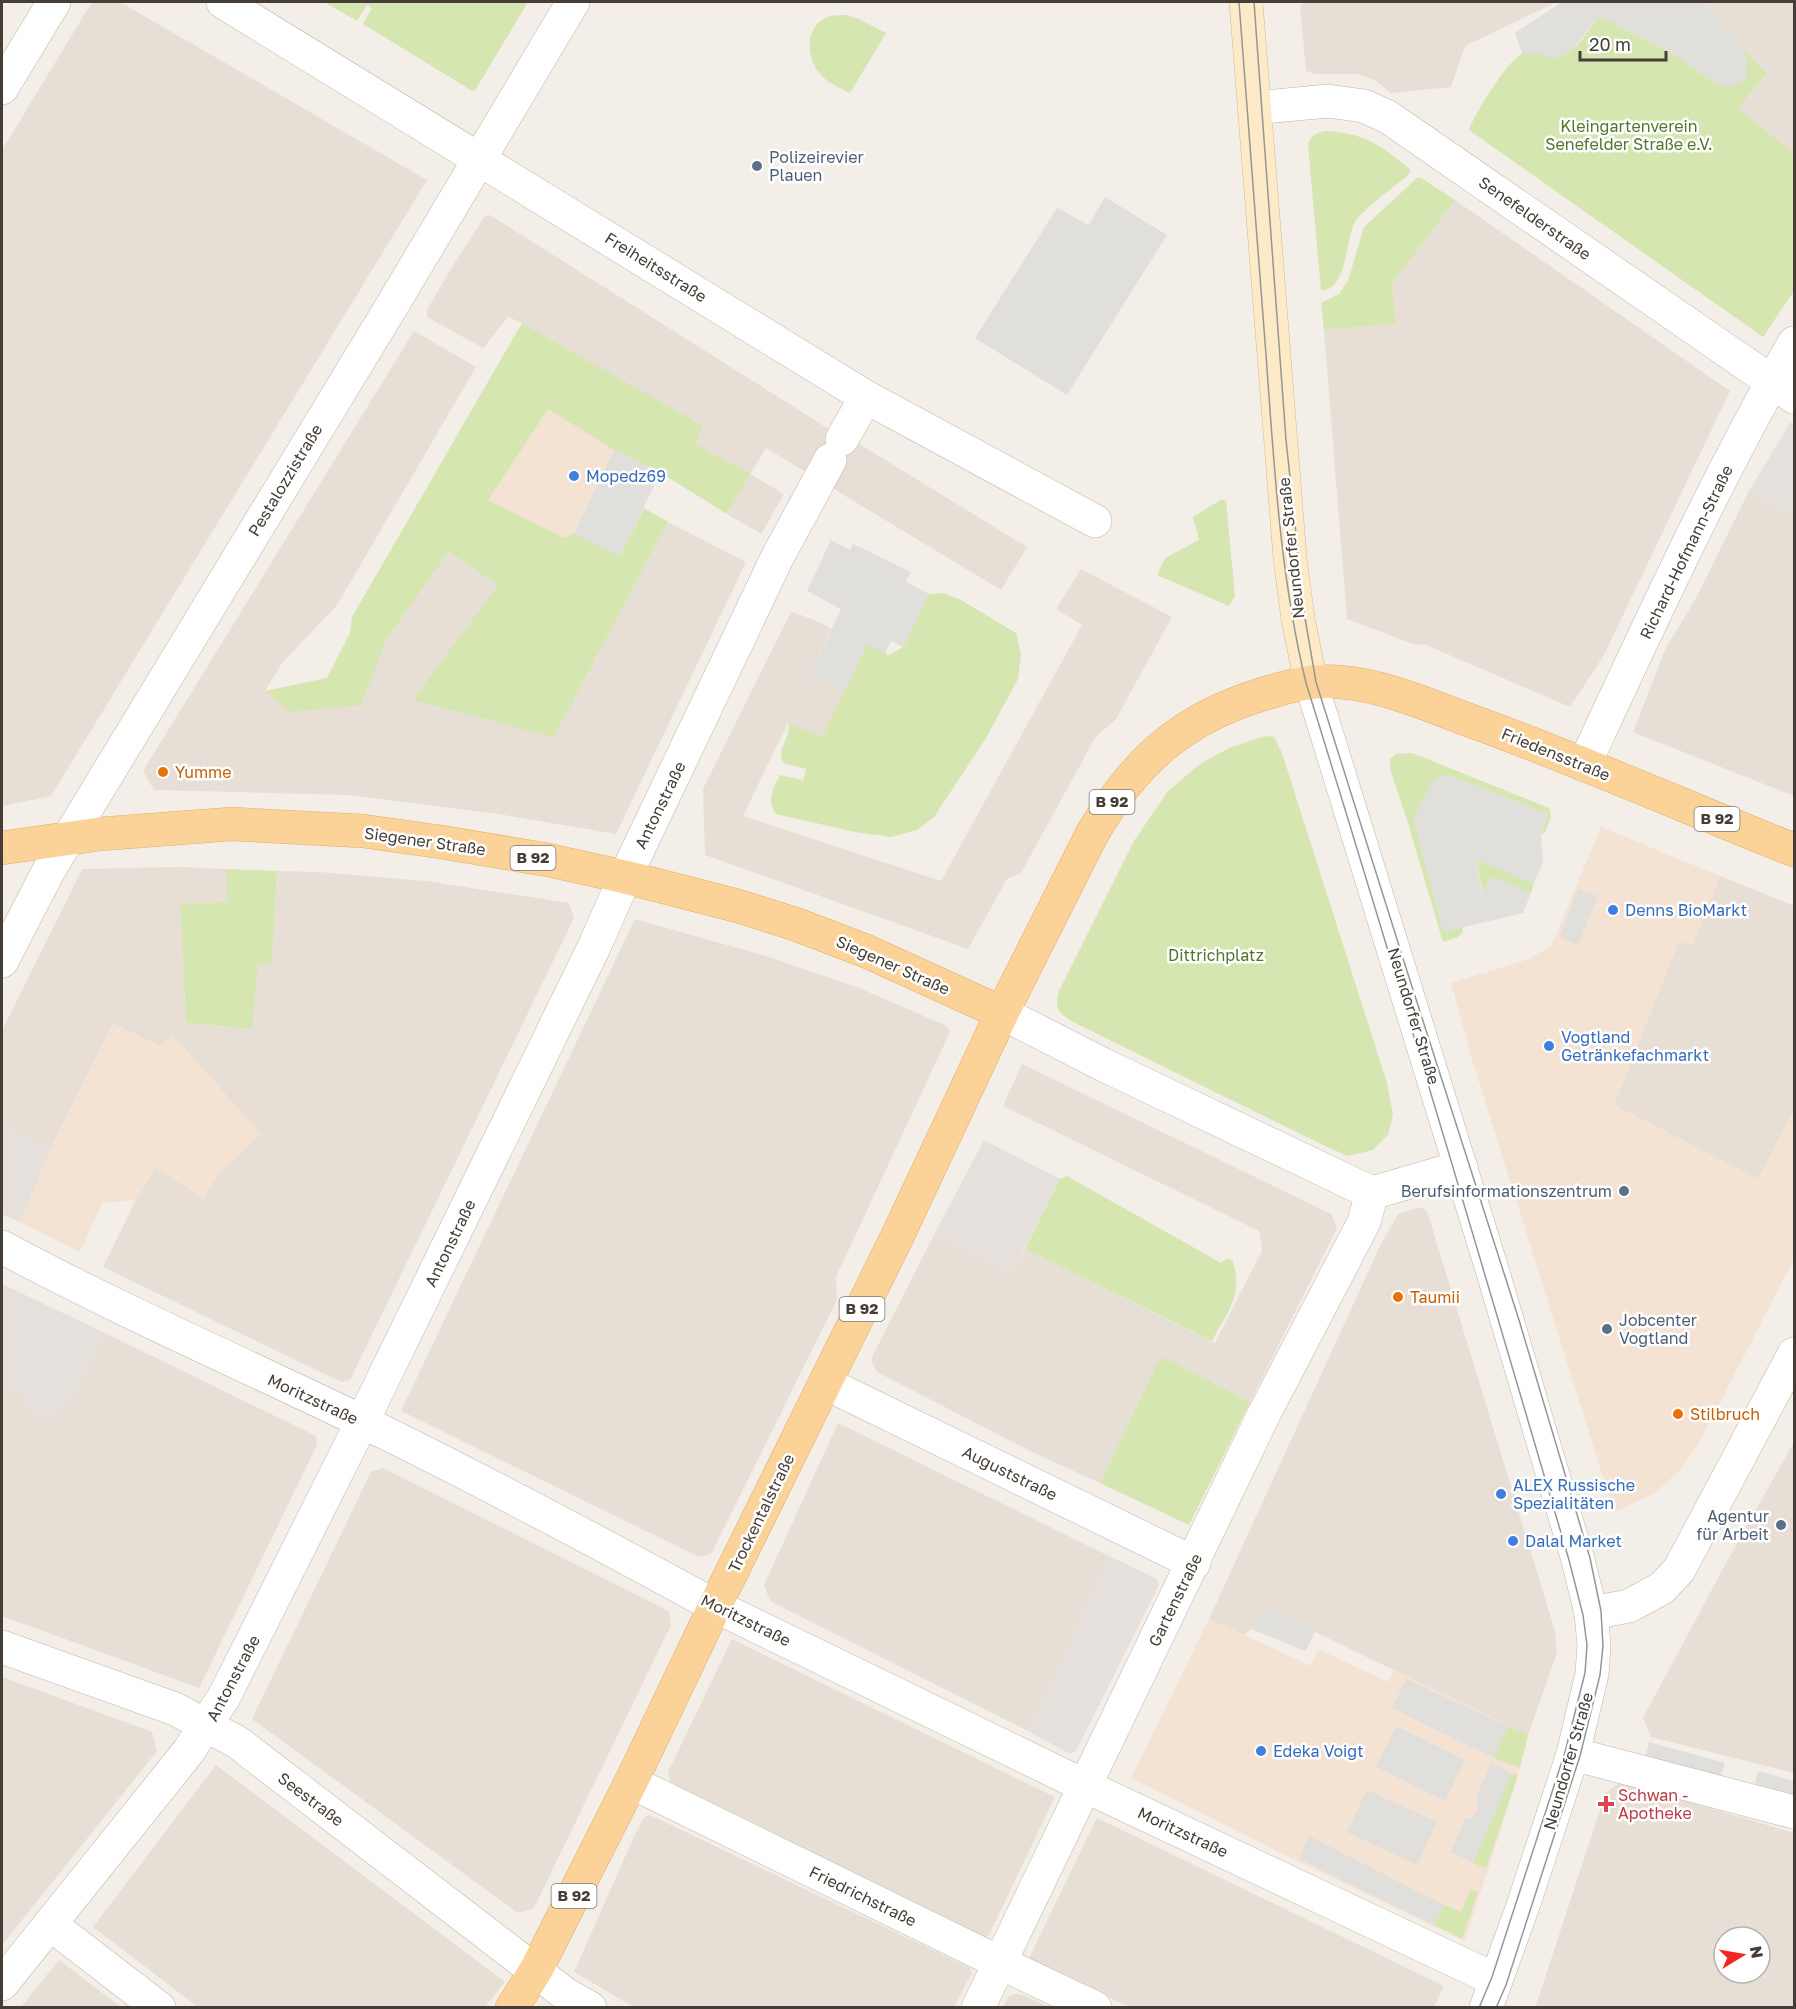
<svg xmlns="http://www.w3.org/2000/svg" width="1796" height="2009" font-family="'Golos Text',sans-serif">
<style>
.residential{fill:#e7dfd5;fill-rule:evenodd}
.commercial{fill:#f4e2d3}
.industrial{fill:#e5e0dc}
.green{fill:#d5e6b1}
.parking{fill:#e1dfdc}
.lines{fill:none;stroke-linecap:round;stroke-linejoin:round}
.street-casing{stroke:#beb5aa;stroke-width:34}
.secondary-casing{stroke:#d2bc98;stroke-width:34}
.primary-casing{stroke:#e0ae68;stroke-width:34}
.street{stroke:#fff;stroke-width:33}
.secondary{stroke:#fdeac7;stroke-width:33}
.primary{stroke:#fbd398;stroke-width:33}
.tram{stroke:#969696;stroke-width:1.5}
.service-dot{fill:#5c6f8a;stroke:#fff;stroke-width:2}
.shop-dot{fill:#3f7fe0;stroke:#fff;stroke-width:2}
.food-dot{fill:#e8710a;stroke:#fff;stroke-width:2}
.health-dot{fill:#e0444e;stroke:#fff;stroke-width:2}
.labels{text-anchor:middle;stroke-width:5;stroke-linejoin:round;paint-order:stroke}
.shield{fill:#fff;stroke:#7e7872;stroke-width:1.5}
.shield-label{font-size:15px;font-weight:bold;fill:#463e36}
.park-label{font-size:16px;fill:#50762b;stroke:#fff}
.service-label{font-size:16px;fill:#4e5e75;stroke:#fff;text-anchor:start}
.street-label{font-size:16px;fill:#463e36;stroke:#fff}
.shop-label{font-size:16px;fill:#366cbe;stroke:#fff;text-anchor:start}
.food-label{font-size:16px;fill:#c56008;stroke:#fff;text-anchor:start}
.health-label{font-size:16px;fill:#be3a42;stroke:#fff;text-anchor:start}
</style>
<rect width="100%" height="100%" fill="#f3eee7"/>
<g class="residential">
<polygon points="92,2 120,2 427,180 51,796 2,806 2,150"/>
<polygon points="1304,2 1557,2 1465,46 1451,87 1391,93 1376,81 1358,74 1315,74 1306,71 1300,6"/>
<polygon points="1702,2 1794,2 1794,153 1738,109 1767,73 1742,48"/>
<polygon points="1455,200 1730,391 1604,655 1570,707 1426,645 1413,644 1347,619 1324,330 1396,324 1392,284"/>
<polygon points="490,215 832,431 856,442 1027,547 1001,590 766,448 750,474 784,494 761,534 727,514 749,474 694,444 702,426 522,323 508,317 483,348 427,317 427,310 447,275 485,216"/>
<polygon points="414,331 476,367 337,605 282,663 265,691 361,705 388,637 449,552 499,585 554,737 668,522 746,562 616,834 498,814 349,795 154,790 143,771"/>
<polygon points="1749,491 1794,514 1794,796 1633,732 1665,650 1697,596"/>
<polygon points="1081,569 1172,617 1116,719 1095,738 1021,873 1007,879 968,949 705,855 703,789 791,612 807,617 831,628 809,675 844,692 822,737 788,723 743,816 941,881 1082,625 1056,609"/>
<polygon points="178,867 227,869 227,902 180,903 186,1023 251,1029 258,964 272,965 277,871 319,872 426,881 569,903 574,918 350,1380 341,1382 103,1267 136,1200 155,1167 203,1198 219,1173 261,1134 174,1037 172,1035 160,1046 113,1024 50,1150 2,1127 2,1031 82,869"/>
<polygon points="1720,876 1794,906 1794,1110 1758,1179 1614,1105 1679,941 1693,945"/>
<polygon points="635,919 766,956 859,988 947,1026 950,1032 836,1277 837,1300 711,1554 699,1557 401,1411"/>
<polygon points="1022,1064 1331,1214 1337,1228 1250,1402 1160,1358 1100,1483 1034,1453 877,1372 871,1359 934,1235 1003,1269 1015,1267 1025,1249 1215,1343 1262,1251 1259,1231 1003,1106"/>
<polygon points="1420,1207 1427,1211 1555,1631 1557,1653 1528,1735 1315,1632 1306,1651 1251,1629 1244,1635 1209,1619 1380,1246 1398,1214"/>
<polygon points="103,1332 316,1436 317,1445 199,1688 2,1616 2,1385 25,1396 67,1405"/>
<polygon points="838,1423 1109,1556 1047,1695 1028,1731 770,1601 764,1585"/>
<polygon points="1794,1442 1794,1773 1651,1737 1643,1718 1725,1565"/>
<polygon points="383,1468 669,1611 671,1625 534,1908 518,1913 252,1719 371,1472"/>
<polygon points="732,1639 1055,1797 989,1935 985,1937 670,1782 668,1772"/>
<polygon points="2,1677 152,1732 157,1751 2,1945"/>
<polygon points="216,1765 505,1982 485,2007 198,2007 93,1927"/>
<path d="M 1621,1782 L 1794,1833 L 1794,2007 L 1535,2008 L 1606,1792 ZM 1724,1937 L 1760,1937 L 1760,1973 L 1724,1973 Z"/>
<polygon points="650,1815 970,1968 972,1973 954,2007 634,2007 574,1972 633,1839 644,1817"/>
<polygon points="1097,1818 1444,1986 1434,2007 1129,2007 1029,1958"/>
<polygon points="59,1960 121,2007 21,2007"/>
<polygon points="1015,1994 1023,1995 1049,2007 1003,2007 1008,1997"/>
</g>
<g class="commercial">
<polygon points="548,409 614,450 574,533 565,538 487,499"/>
<polygon points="1601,827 1720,876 1693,945 1679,941 1614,1105 1758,1179 1794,1110 1794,1259 1700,1441 1681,1469 1655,1493 1614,1512 1472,1059 1451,983 1529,959 1551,946"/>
<polygon points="113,1024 160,1046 172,1035 174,1037 261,1134 219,1173 203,1198 155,1167 136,1200 102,1203 80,1252 20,1222 50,1150"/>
<polygon points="1209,1619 1311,1666 1318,1649 1388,1682 1394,1670 1528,1735 1518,1776 1465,1941 1289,1857 1131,1778"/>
</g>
<g class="industrial">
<polygon points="1794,422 1794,514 1749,491 1790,423"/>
<polygon points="2,1127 50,1150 20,1222 2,1214"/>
<polygon points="984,1140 1060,1179 1015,1267 1003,1269 934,1235"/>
<polygon points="2,1284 103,1332 67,1405 49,1423 23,1410 25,1396 2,1385"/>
<polygon points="1109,1556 1157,1579 1159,1585 1076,1751 1070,1754 1028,1731 1047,1695"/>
</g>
<g class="green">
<polygon points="324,2 528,2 474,92 363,24 372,8 367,5 357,21"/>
<path d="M 846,15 L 859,19 L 886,33 L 850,93 C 840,88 829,84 821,75 C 805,57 804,24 831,16 C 836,15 841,15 846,15 Z"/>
<path d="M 1600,18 L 1608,20 L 1675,55 L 1713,82 L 1747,62 L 1742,48 L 1767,73 L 1738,109 L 1794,153 L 1794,291 L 1763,337 L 1469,130 C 1474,115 1509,57 1524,53 C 1543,49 1550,65 1573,49 C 1584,41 1589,26 1600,18 Z"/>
<path d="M 1326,131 C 1365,133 1382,146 1411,170 L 1407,176 C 1394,187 1361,210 1354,224 C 1346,240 1346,293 1321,290 L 1308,145 C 1311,135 1316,133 1326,131 Z"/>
<polygon points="1417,178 1421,178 1455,200 1392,284 1396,324 1324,330 1321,303 1339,294 1348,281 1364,227"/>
<polygon points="522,323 703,426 695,444 750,474 727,514 661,473 614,450 548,409 488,500 565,538 574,533 620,556 644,508 668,522 554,737 413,700 498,585 449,552 388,637 361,705 289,712 265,691 327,678 350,633 352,617"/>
<polygon points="1222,499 1226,501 1235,596 1229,606 1157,575 1165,558 1199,540 1193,517"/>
<path d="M 943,593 L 961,600 L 1016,633 L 1021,654 L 1018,679 L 986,738 L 934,817 L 917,830 L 891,837 L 855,832 L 776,814 C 766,799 773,789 780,775 L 803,780 L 806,769 L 783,763 C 776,747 792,738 788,723 L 822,737 L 867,644 L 889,655 L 903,647 L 929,594 Z"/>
<path d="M 1265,736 L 1274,737 L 1282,753 L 1387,1083 L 1393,1115 L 1388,1135 L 1373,1150 L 1348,1156 L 1327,1147 L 1075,1023 C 1059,1014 1054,1009 1059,991 L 1134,841 L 1168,791 L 1200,764 L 1229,748 Z"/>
<polygon points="1412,753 1549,808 1551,816 1545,833 1541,834 1548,814 1448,775 1439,777 1432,783 1443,931 1462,926 1463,932 1458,937 1443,942 1407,820 1390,769 1390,759 1396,754"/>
<polygon points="1476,859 1534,883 1531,893 1490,877 1483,895"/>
<polygon points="227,869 277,871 272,965 258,964 252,1029 186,1023 180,903 227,902"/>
<path d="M 1067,1176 L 1221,1263 L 1227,1258 L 1233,1261 C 1243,1297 1228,1310 1212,1341 L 1025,1249 L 1060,1179 Z"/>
<polygon points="1162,1357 1250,1402 1189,1525 1100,1483 1158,1362"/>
<polygon points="1508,1726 1528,1735 1520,1768 1494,1758"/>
<polygon points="1512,1773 1518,1775 1486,1868 1473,1863"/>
<polygon points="1470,1890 1478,1892 1462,1939 1434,1925 1444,1905 1461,1912"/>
</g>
<g class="parking">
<polygon points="1562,2 1702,2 1742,48 1747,62 1746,77 1740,83 1727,87 1713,82 1675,55 1608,20 1600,18 1594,23 1573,49 1561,57 1552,58 1534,53 1522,53 1515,33"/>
<polygon points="1105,197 1167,235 1067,395 975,338 1057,208 1089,225"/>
<polygon points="614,450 661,472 620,556 574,533"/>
<polygon points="831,540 850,550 853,544 911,572 906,582 929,594 903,647 891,641 885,653 867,645 844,692 809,675 841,609 807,591"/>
<polygon points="1448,775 1548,814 1541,834 1543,862 1534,883 1476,860 1482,894 1490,877 1531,893 1523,913 1443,932 1413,819 1432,783 1439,777"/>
<polygon points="1578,889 1598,896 1578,945 1559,937"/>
<polygon points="1264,1606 1314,1629 1304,1651 1254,1628"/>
<polygon points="1406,1679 1508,1726 1494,1758 1392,1708"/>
<polygon points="1396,1726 1465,1760 1445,1801 1376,1767"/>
<polygon points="1649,1742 1725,1763 1720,1779 1645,1759"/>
<polygon points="1491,1763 1512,1773 1473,1863 1451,1852 1465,1819 1471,1818 1477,1812 1478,1803 1476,1798"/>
<polygon points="1758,1771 1794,1781 1794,1799 1753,1789"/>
<polygon points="1367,1790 1437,1822 1417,1865 1347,1832"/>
<polygon points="1309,1836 1444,1905 1434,1925 1299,1859"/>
</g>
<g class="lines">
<defs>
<g id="street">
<polyline points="223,2 866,397 1095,521"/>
<polyline points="2,88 54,2"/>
<polyline points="1254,108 1328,101 1364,106 1388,117 1794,397"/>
<polyline points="842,439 866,397"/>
<polyline points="1311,683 1491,1266 1578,1560 1591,1613 1594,1645 1592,1674 1573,1754 1524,1903 1486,2008"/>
<path d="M 1584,765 C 1650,623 1716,479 1794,343"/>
<polyline points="2,961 49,870 393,304 573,2"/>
<polyline points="1002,1013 1104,1065 1372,1193 1461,1167"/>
<path d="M 2,1247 C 119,1310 241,1363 361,1421 C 480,1479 598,1542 715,1606 L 1085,1786 L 1496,1980"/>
<polyline points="825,1383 1194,1563"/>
<polyline points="1591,1613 1629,1606 1662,1588 1679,1570 1794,1354"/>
<polyline points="2,1647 175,1709 237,1742 564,1993 590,2008"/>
<polyline points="1573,1754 1794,1812"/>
<polyline points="631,1782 980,1953 1095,2008"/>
<polyline points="50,1924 159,2008"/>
<polyline points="2,1984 188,1752 224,1697 362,1422 595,945 625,877 777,558 830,460"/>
<polyline points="978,2008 1264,1414 1364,1222 1372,1193"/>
</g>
<polyline id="secondary" points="1246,2 1290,558 1298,619 1311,683"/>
<g id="primary">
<polyline points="2,848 100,834 232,824 363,831 441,842 548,860 625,877 738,906 795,924 866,951 1002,1013"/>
<path d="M 512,2008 L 536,1970 L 631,1782 L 715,1606 L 898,1235 L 1002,1013 L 1092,834 C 1135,761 1181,719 1263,694 C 1280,689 1298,683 1316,682 C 1370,678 1424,704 1474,722 C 1582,761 1687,808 1794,850"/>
</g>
</defs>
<use href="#street" class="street-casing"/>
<use href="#secondary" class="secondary-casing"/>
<use href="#primary" class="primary-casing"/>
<use href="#street" class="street"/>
<use href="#secondary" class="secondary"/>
<use href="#primary" class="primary"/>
<g class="tram">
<path d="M 1239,2 C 1247,119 1257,237 1266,355 C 1274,464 1280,576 1306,683 C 1397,975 1483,1267 1569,1560 L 1583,1615 L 1587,1645 L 1585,1673 L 1565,1752 L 1492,1977 L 1479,2008"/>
<polyline points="1254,2 1286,440 1305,618 1316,682 1407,971 1519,1320 1590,1558 1601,1611 1603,1646 1600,1675 1580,1756 1506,1985 1496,2008"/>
</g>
</g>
<g class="service-dot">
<circle cx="757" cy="166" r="6"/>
<circle cx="1624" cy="1191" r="6"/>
<circle cx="1607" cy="1329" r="6"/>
<circle cx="1781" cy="1525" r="6"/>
</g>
<g class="shop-dot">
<circle cx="574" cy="476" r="6"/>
<circle cx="1613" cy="910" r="6"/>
<circle cx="1549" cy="1046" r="6"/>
<circle cx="1501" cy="1494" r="6"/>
<circle cx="1513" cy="1541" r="6"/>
<circle cx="1261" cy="1751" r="6"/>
</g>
<g class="food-dot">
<circle cx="163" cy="772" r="6"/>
<circle cx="1398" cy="1297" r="6"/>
<circle cx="1678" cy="1414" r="6"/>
</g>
<path class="health-dot" d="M1603 1795h6v6h6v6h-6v6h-6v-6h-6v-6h6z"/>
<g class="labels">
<g class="shield">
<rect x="1089.5" y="790" width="45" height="24" rx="4.5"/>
<rect x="1694.5" y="807" width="45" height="24" rx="4.5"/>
<rect x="510.5" y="846" width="45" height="24" rx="4.5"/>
<rect x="839.5" y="1297" width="45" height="24" rx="4.5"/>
<rect x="551.5" y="1884" width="45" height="24" rx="4.5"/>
</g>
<g class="shield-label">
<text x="1112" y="807">B 92</text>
<text x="1717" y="824">B 92</text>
<text x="533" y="863">B 92</text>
<text x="862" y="1314">B 92</text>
<text x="574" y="1901">B 92</text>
</g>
<g class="park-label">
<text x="1629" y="132">Kleingartenverein<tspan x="1629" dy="18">Senefelder Straße e.V.</tspan></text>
<text x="1216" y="961">Dittrichplatz</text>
</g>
<g class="service-label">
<text x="769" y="163">Polizeirevier<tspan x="769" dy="18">Plauen</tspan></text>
<text x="1612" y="1197" text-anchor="end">Berufsinformationszentrum</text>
<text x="1619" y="1326">Jobcenter<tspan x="1619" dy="18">Vogtland</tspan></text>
<text x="1769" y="1522" text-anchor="end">Agentur<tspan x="1769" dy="18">für Arbeit</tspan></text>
</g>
<g class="street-label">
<text transform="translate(1535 218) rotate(35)" y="6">Senefelderstraße</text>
<text transform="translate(656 267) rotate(32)" y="6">Freiheitsstraße</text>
<text transform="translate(285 480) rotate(-59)" y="6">Pestalozzistraße</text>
<text transform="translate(1291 548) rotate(-96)" y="6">Neundorfer Straße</text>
<text transform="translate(1686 552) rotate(-64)" y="6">Richard-Hofmann-Straße</text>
<text transform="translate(1556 754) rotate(22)" y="6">Friedensstraße</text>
<text transform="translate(660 805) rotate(-64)" y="6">Antonstraße</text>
<text transform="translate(425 841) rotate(8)" y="6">Siegener Straße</text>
<text transform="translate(893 965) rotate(24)" y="6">Siegener Straße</text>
<text transform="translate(1414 1016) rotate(73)" y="6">Neundorfer Straße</text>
<text transform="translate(450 1243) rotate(-64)" y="6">Antonstraße</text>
<text transform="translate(313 1399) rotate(25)" y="6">Moritzstraße</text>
<text transform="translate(1010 1473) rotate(26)" y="6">Auguststraße</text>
<text transform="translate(761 1513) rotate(-64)" y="6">Trockentalstraße</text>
<text transform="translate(1175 1600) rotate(-64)" y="6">Gartenstraße</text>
<text transform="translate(746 1620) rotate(26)" y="6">Moritzstraße</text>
<text transform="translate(233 1678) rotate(-62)" y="6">Antonstraße</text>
<text transform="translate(1568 1761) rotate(-74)" y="6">Neundorfer Straße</text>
<text transform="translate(311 1799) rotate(37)" y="6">Seestraße</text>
<text transform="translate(1183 1832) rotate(25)" y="6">Moritzstraße</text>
<text transform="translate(863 1896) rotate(26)" y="6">Friedrichstraße</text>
</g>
<g class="shop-label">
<text x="586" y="482">Mopedz69</text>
<text x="1625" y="916">Denns BioMarkt</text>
<text x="1561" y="1043">Vogtland<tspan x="1561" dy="18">Getränkefachmarkt</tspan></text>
<text x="1513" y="1491">ALEX Russische<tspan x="1513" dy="18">Spezialitäten</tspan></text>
<text x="1525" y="1547">Dalal Market</text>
<text x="1273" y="1757">Edeka Voigt</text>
</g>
<g class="food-label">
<text x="175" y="778">Yumme</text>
<text x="1410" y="1303">Taumii</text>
<text x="1690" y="1420">Stilbruch</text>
</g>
<g class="health-label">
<text x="1618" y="1801">Schwan -<tspan x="1618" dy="18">Apotheke</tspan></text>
</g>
</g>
<rect width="1796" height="2009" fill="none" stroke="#463e36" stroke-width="6"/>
<g transform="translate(1742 1955) rotate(79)"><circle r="28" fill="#ffffff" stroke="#b5b2af" stroke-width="1.5"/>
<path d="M0-4.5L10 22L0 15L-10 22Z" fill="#f3251e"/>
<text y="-9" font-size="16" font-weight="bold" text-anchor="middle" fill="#463e36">N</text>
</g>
<path d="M1580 51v9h86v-9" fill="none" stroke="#463e36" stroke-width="3"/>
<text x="1589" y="51" font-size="18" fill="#463e36" stroke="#ffffff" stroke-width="4.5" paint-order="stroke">20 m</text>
</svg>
